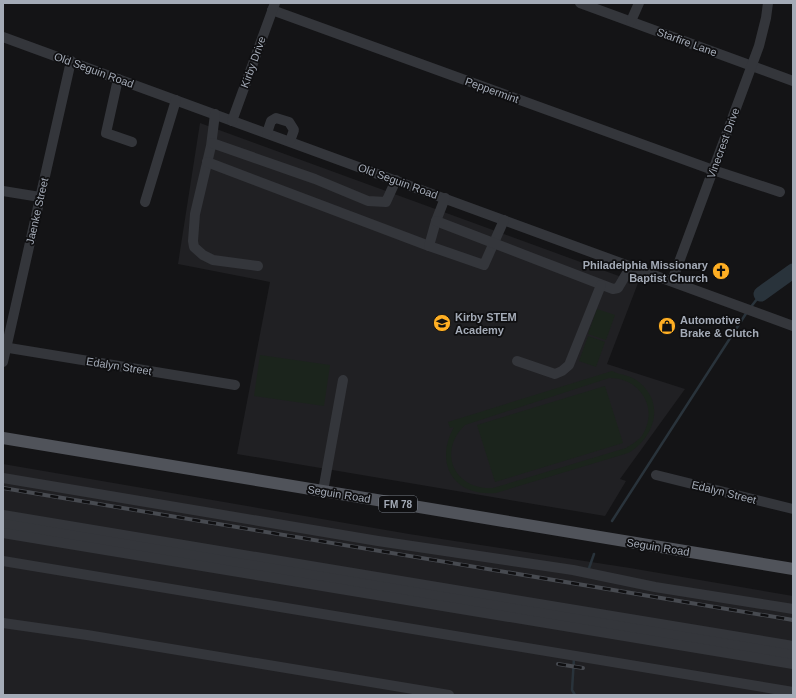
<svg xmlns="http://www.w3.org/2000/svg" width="796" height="698" font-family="Arial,sans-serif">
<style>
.built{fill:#202023}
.green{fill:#1b241c;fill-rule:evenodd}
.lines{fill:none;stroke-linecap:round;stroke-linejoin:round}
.stream{stroke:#29333b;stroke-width:2.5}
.river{stroke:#29333b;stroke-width:15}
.minor{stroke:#34363b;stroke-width:10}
.major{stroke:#50535a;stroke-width:12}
.rail-casing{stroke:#474a50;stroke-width:4}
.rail{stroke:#0f0f11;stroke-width:2.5;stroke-dasharray:8;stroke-linecap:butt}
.labels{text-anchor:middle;stroke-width:3.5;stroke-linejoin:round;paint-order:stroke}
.shield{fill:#0f0f11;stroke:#777c85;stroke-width:1}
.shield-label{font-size:10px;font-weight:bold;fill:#a4abb7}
.street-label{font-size:11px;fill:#a4abb7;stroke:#0f0f11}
.poi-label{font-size:11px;font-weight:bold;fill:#a4abb7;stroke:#0f0f11;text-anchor:start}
</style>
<rect width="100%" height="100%" fill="#141416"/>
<g class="built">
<polygon points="200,123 638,283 607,364 685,389 620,479 626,481 605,516 237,454 270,282 178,264"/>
<polygon points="3,464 409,534 630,568 793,596 793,695 3,695"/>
</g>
<g class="green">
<polygon points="597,309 615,315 606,340 588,334"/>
<polygon points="588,336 605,342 596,367 579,361"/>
<polygon points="260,355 330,365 324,406 254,396"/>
<path d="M 612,371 C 621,376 630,374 640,383 C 666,405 653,439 628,453 L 496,493 C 453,497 434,463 454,427 L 450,428 L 448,422 ZM 609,378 C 639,377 659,407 643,434 C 640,440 632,444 626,448 L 493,488 C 454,490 437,452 465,425 Z"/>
<polygon points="605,386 623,443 495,482 477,425"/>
</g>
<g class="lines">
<g class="stream">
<polyline points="750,308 761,294"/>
<polyline points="612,521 747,312"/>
<polyline points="588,571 594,554"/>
<polyline points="574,658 572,690 575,695"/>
</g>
<polyline class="river" points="761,294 793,271"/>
<g class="minor">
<polyline points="580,3 793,81"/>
<polyline points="272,10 713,170 780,192"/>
<polyline points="631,21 639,3"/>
<polyline points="3,37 793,326"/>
<polyline points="118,79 106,133 132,142"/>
<polyline points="215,114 211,146 195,214 193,241 194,247 203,255 213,260 258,266"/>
<polyline points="232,121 275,3"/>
<polyline points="267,133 271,121 276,118 289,122 294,130 290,141"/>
<polyline points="212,143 315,179 368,201 386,202 396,180"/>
<polyline points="207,162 429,246"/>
<polyline points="3,191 40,197"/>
<polyline points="445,198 436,221 429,246 484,265 504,220"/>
<polyline points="145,202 176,100"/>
<polyline points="436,221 613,289 618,288 631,266"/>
<polyline points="672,281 759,46 766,18 768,3"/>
<polyline points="3,347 235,385"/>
<polyline points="517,361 555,374 562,371 569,365 601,285"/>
<polyline points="3,362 71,61"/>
<polyline points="656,475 793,509"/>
<polyline points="3,478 378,541 573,570 655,587 793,609"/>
<polyline points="323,491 343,380"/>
<polyline points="3,515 793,646"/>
<polyline points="3,524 793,655"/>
<polyline points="3,533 793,664"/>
<polyline points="3,561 793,692"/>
<polyline points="3,623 87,635 449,695"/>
</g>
<polyline class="major" points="3,438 793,569"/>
<defs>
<g id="rail">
<polyline points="3,488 793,620"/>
<polyline points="558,664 583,668"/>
</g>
</defs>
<use href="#rail" class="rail-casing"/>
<use href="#rail" class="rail"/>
</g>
<defs>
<symbol id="church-disc" viewBox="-11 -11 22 22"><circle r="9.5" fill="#ffaf23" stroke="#0f0f11"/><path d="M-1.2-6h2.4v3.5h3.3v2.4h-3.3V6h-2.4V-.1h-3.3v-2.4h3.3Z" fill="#111"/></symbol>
<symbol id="school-disc" viewBox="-11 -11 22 22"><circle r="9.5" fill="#ffaf23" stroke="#0f0f11"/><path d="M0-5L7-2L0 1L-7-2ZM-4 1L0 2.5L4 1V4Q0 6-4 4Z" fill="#111"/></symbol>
<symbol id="shop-disc" viewBox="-11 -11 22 22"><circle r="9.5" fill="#ffaf23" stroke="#0f0f11"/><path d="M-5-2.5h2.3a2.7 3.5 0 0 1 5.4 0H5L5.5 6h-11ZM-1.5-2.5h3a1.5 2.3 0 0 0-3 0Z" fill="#111"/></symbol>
</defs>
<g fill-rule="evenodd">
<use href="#church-disc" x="711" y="261" width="20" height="20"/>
<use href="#school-disc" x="432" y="313" width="20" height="20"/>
<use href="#shop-disc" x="657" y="316" width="20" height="20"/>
</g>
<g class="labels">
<rect class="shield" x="379" y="496" width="38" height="16" rx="3"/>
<g class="shield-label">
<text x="398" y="508">FM 78</text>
</g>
<g class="street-label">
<text transform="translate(687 42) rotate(20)" y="4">Starfire Lane</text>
<text transform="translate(253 62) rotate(-70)" y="4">Kirby Drive</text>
<text transform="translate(94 70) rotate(20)" y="4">Old Seguin Road</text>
<text transform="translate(492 90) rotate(20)" y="4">Peppermint</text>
<text transform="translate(723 143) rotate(-70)" y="4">Vinecrest Drive</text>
<text transform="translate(398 181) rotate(20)" y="4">Old Seguin Road</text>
<text transform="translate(37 211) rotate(-77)" y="4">Jaenke Street</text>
<text transform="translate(119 366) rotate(9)" y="4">Edalyn Street</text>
<text transform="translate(724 492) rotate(14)" y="4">Edalyn Street</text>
<text transform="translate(339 494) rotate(9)" y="4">Seguin Road</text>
<text transform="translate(658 547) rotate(9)" y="4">Seguin Road</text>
</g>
<g class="poi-label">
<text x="708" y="269" text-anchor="end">Philadelphia Missionary<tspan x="708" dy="13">Baptist Church</tspan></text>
<text x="455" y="321">Kirby STEM<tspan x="455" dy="13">Academy</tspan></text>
<text x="680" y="324">Automotive<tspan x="680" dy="13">Brake &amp; Clutch</tspan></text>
</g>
</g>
<rect width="796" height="698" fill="none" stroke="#a4abb7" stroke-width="8"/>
</svg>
